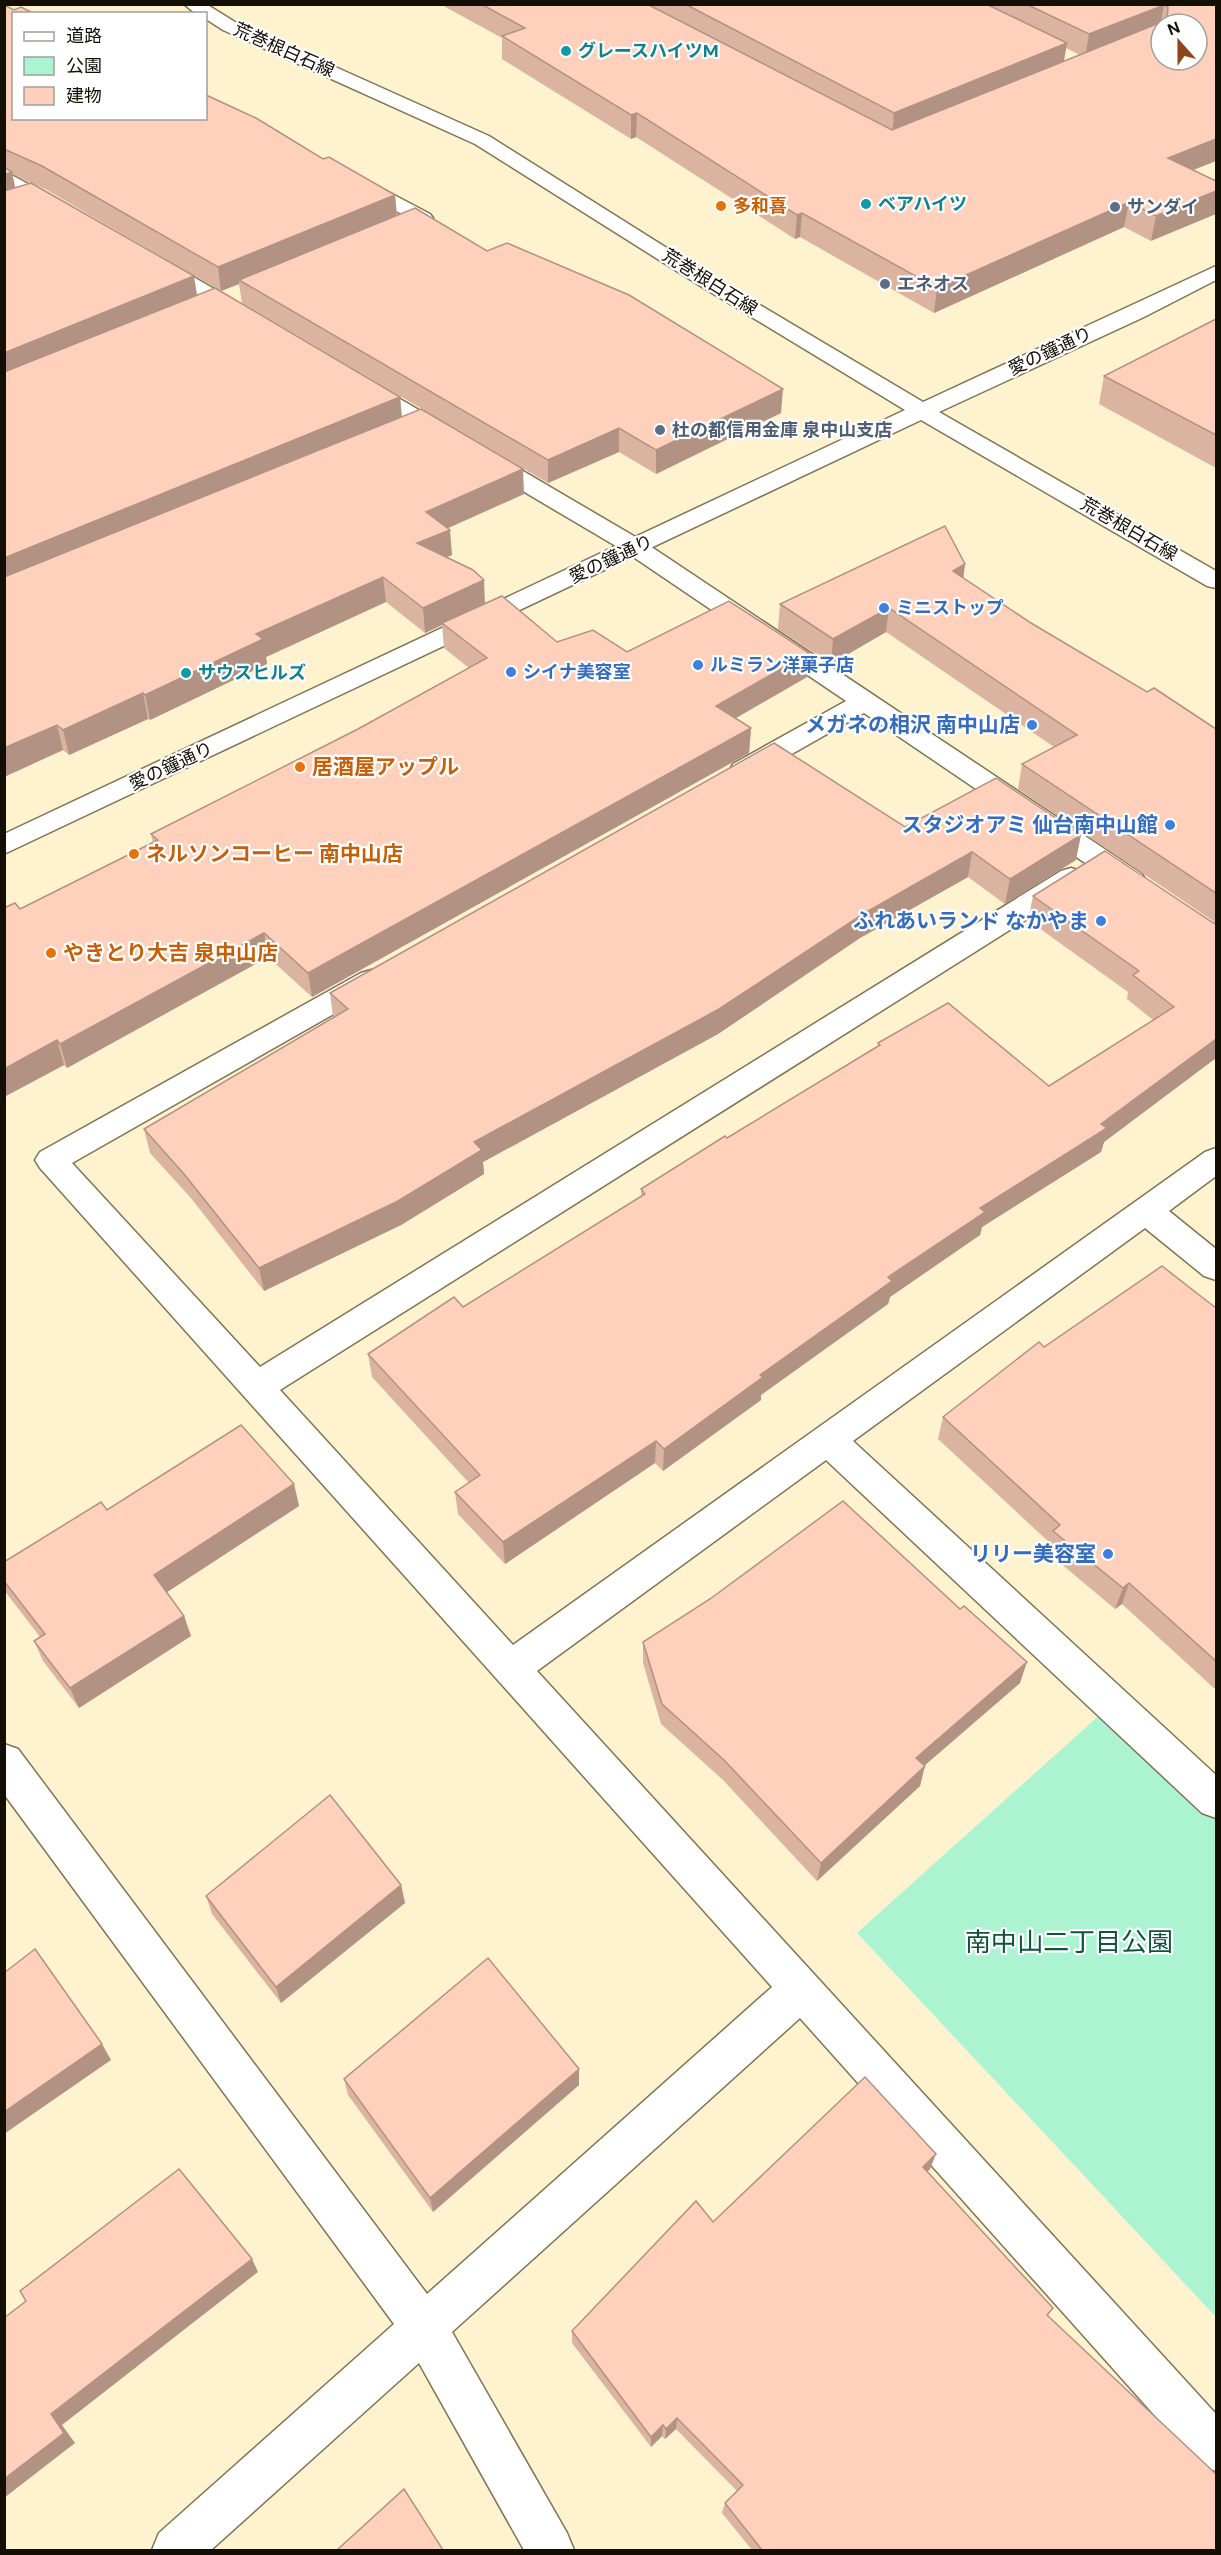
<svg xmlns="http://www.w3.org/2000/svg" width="1221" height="2555" font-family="'DM Sans','Noto Sans JP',sans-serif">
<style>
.green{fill:#acf3d2}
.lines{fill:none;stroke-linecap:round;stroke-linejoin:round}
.street-casing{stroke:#7f7454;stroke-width:3}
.secondary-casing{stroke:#7f7454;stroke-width:3}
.street{fill:#fff;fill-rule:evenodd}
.secondary{fill:#fff;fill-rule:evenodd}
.wall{fill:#dbb3a1;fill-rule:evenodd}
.shaded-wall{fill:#b29283}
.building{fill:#ffd0bb;stroke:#b29283;stroke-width:1.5;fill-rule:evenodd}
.culture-dot{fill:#0f9aa8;stroke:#fff;stroke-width:2}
.food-dot{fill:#e8710a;stroke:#fff;stroke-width:2}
.service-dot{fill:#5c6f8a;stroke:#fff;stroke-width:2}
.shop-dot{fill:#3f7fe0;stroke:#fff;stroke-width:2}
.labels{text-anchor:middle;stroke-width:4.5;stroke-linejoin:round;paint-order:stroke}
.far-street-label{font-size:18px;fill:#140f04;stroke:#fff}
.far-culture-label{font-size:18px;font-weight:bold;fill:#0d838f;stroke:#fff;text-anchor:start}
.far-food-label{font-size:18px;font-weight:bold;fill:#c56008;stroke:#fff;text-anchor:start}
.far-service-label{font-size:18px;font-weight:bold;fill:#4e5e75;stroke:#fff;text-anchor:start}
.far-shop-label{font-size:18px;font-weight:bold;fill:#366cbe;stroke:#fff;text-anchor:start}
.shop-label{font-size:21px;font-weight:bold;fill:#366cbe;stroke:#fff;text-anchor:end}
.food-label{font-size:21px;font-weight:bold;fill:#c56008;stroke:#fff;text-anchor:start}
.near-park-label{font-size:26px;fill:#0d543b;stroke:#fff}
</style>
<rect width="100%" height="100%" fill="#fff2ce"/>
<polygon class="green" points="1103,1712 1216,1818 1216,2317 857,1933"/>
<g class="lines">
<defs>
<g id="street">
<polygon points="4,171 67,205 70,209 67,213 53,213 4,186"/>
<polygon points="356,175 430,214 433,218 430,222 416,222 349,185 346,181 349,177"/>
<polygon points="157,258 164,260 252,311 255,316 252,321 244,322 236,321 150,268 147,264 150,260"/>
<polygon points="363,380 371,382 644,542 1142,874 1146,881 1142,888 1132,891 1122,888 864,713 753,776 743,779 733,776 730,770 733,764 846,701 626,552 355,392 352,387 355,382"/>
<polygon points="1071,868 1081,871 1085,878 1081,885 280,1390 513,1645 1205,1152 1216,1148 1216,1176 1169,1211 1216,1249 1216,1280 1204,1276 1145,1228 853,1441 1216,1775 1216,1818 1202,1813 826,1460 537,1671 1216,2414 1216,2471 1199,2465 800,2018 452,2332 567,2533 574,2550 524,2550 419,2363 211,2550 152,2550 159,2533 394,2324 4,1794 4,1744 18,1749 427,2294 772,1987 40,1168 35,1160 40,1152 361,973 371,970 381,973 386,980 381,987 72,1163 260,1367 1061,871"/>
</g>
<polygon id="secondary" points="184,4 206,4 235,22 489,136 716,279 923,402 1216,266 1216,280 1144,317 939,412 1216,571 1216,588 1207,586 921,420 4,854 4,834 905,410 702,287 475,144 223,30 206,19 206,14 196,14"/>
</defs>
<use href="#street" class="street-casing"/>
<use href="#secondary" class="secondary-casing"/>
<use href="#street" class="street"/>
<use href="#secondary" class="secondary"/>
</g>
<g class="wall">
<path d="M 440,4 L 1216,4 L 1194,170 L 1151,241 L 1124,227 L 934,313 L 800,237 L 795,239 L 636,137 L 631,139 L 502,59 L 502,38 ZM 1066,48 L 1080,55 L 1064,61 Z"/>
<path d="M 4,5 L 395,195 L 397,215 L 487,251 L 781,413 L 656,474 L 619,452 L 548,483 L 242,303 L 239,284 L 221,291 L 400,397 L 402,416 L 524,494 L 448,528 L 452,555 L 446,557 L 485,603 L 557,642 L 627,652 L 809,653 L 807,677 L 736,718 L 751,728 L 749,753 L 312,997 L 268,957 L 67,1068 L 64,1065 L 4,1097 L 4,908 L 20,909 L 153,843 L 151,834 L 358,729 L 469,668 L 444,648 L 442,625 L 425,633 L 386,602 L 266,657 L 267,664 L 150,720 L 148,719 L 69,755 L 63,750 L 4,777 ZM 12,174 L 31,183 L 15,188 ZM 32,183 L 47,190 L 215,288 L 197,295 Z"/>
<polygon points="1216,319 1216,468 1099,404 1104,376"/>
<polygon points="965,564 963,578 1031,623 1147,692 1216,729 1216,923 1018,789 1022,764 1054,747 886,632 831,664 778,629 780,604"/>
<polygon points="905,827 1076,860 1005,904 968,877 860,938 718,1034 483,1162 484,1174 401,1225 264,1291 190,1197 150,1153 144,1129 333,1017 330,993"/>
<polygon points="1033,896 1216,924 1216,1058 1104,1142 1101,1152 982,1227 980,1235 890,1297 888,1304 761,1395 761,1400 663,1471 655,1463 505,1564 458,1514 455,1492 469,1483 372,1377 368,1354 463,1307 641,1196 641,1189 878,1047 878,1043 1049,1086 1153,1020 1127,999 1128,992 1028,920"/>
<polygon points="1216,1308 1216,1690 1122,1604 1115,1609 1047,1552 1050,1543 938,1439 943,1417 1044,1347"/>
<polygon points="294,1484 299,1506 167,1592 184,1616 191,1636 79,1708 43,1661 34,1641 40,1637 4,1590 4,1562 107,1510"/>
<polygon points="643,1642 1020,1683 924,1766 920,1786 817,1881 723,1780 661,1724 643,1663"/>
<polygon points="401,1885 405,1903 281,2003 212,1914 206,1896"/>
<polygon points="344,2079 579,2085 433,2212 348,2095"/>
<polygon points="930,2169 927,2172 1053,2308 1048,2315 1216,2550 752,2550 722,2513 725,2503 737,2491 676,2429 665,2439 662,2436 651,2447 572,2343 572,2331 713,2222"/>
</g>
<g class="shaded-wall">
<polygon points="1164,5 1160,28 1085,58 1089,34"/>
<polygon points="1067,43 1063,66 892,137 894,113"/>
<polygon points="637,113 636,137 631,139 631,115"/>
<polygon points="1216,139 1216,161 1163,182 1168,158"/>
<polygon points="12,172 17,196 4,201 4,175"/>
<polygon points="1216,191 1216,214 1151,241 1156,216"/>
<polygon points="395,195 397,219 239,280 239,284 221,291 218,267"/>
<polygon points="1129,202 1124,227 934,313 937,288"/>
<polygon points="802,213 800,237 795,239 797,215"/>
<polygon points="194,276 198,301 4,380 4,353"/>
<polygon points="783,389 781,413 656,474 656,450"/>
<polygon points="400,397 402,422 4,586 4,558"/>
<polygon points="619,428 619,452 548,483 548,460"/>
<polygon points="523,469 524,494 428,537 426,512"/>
<polygon points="450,530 452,555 419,569 417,543"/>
<polygon points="965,564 962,589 953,571"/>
<polygon points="383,577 386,602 266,657 267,664 150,720 145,695 256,634"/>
<polygon points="484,580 485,605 442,623 442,625 425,633 423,608"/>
<polygon points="889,608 886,632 831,664 833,639"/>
<polygon points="809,653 807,677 715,730 716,706"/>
<polygon points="143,693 148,719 69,755 63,730"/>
<polygon points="57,725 63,750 4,777 4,748"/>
<polygon points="751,728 749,753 312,997 308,973"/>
<polygon points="1081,835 1076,860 1005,904 1010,879"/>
<polygon points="972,852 968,877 860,938 718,1034 483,1162 484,1174 401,1225 264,1291 259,1268 863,914"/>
<polygon points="264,933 268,957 67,1068 60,1044"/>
<polygon points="1216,1039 1216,1058 1104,1142 1101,1152 982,1227 980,1235 890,1297 888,1304 761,1395 761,1400 663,1471 664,1449 980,1208 1101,1124"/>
<polygon points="57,1040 64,1065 4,1097 4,1069"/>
<polygon points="656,1441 655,1463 505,1564 503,1542"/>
<polygon points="294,1484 299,1506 161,1596 154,1575"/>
<polygon points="1129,1583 1122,1604 1115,1609 1123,1588"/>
<polygon points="184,1616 191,1636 79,1708 70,1688"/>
<polygon points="1027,1662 1020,1683 911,1777 916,1758"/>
<polygon points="925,1766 920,1786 817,1881 821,1863"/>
<polygon points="401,1885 405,1903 281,2003 276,1987"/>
<polygon points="102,2044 111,2060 4,2134 4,2112"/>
<polygon points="579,2069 579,2085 433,2212 430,2198"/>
<polygon points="936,2154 930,2169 917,2181 923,2167"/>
<polygon points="252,2259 258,2272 62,2425 75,2443 4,2498 4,2479 51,2414"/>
<polygon points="677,2418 676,2429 665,2439 666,2429"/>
<polygon points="663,2425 662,2436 651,2447 651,2437"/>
</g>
<g class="building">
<path d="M 481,4 L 647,4 L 892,130 L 1167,20 L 1168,7 L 1164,5 L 1089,34 L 1026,4 L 1216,4 L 1216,139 L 1168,158 L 1216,181 L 1216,191 L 1156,216 L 1129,202 L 937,288 L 802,213 L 797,215 L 637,113 L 631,115 L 502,36 L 525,28 ZM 1161,24 L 1197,24 L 1197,60 L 1161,60 Z"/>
<polygon points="685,4 986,4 1067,43 894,113"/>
<polygon points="4,5 14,10 21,7 35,14 14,14 14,118 206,118 206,95 256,118 323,159 329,157 395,195 218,267 42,166 4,149"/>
<polygon points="4,167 12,172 4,175"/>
<polygon points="31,183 194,276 4,353 4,191"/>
<polygon points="415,208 487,251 507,243 629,295 783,389 656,450 619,428 548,460 239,280"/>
<polygon points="215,288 400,397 4,558 4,372"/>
<polygon points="1216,319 1216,435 1104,376"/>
<polygon points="421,409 523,469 426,512 450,530 417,543 473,570 484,580 423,608 383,577 256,634 263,639 145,695 143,693 63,730 57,725 4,748 4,577"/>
<polygon points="945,526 965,564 953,571 1031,623 1147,692 1154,688 1216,729 1216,893 1022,764 1077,735 889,608 833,639 780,604"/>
<polygon points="502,596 557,642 593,630 627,652 729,601 809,653 716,706 751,728 308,973 264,933 60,1044 57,1040 4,1069 4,908 15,903 20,909 158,840 151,834 358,729 487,658 442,623"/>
<polygon points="774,743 905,827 996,778 1081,835 1010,879 972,852 863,914 719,1009 474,1142 482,1150 398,1201 259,1268 184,1174 144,1129 348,1009 330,993"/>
<polygon points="1105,851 1212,922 1216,924 1216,1039 1101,1124 1107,1128 980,1208 985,1212 888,1277 892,1281 760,1375 763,1377 664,1449 656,1441 503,1542 455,1492 480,1475 368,1354 454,1297 463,1307 645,1194 641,1189 725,1136 727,1138 880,1045 878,1043 948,1003 1049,1086 1174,1007 1133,975 1139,971 1033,896"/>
<polygon points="1162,1266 1216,1308 1216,1661 1129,1583 1123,1588 1053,1531 1060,1525 943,1417 1039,1342 1044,1347"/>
<polygon points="241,1425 294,1484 154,1575 184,1616 70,1688 34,1641 45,1634 4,1581 4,1562 101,1502 107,1510"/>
<polygon points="843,1501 960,1609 964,1606 1027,1662 916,1758 925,1766 821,1863 724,1760 662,1704 643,1642 710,1599"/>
<polygon points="330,1795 401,1885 276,1987 206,1896"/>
<polygon points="35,1949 102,2044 4,2112 4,1973"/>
<polygon points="488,1958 579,2069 430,2198 344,2079"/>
<polygon points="865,2077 936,2154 923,2167 1053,2308 1047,2315 1216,2474 1216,2550 762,2550 725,2503 743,2485 677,2418 666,2429 663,2425 651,2437 572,2331 696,2201 713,2222"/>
<polygon points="179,2169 252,2259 51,2414 64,2433 4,2479 4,2318 26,2301 20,2291"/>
<polygon points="404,2489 443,2550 337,2550"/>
</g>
<g class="culture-dot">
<circle cx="566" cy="51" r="6"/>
<circle cx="866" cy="204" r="6"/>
<circle cx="186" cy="673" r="6"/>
</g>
<g class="food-dot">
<circle cx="721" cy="206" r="6"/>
<circle cx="300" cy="767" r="6"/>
<circle cx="134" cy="854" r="6"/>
<circle cx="51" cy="953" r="6"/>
</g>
<g class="service-dot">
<circle cx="1115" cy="207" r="6"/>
<circle cx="885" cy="284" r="6"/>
<circle cx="660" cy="430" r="6"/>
</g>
<g class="shop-dot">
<circle cx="884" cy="608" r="6"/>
<circle cx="698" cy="665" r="6"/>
<circle cx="511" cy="672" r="6"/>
<circle cx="1032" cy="725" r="6"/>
<circle cx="1170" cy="825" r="6"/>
<circle cx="1101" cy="921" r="6"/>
<circle cx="1108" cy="1554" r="6"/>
</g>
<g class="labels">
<g class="far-street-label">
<text transform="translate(284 50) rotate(24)" y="6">荒巻根白石線</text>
<text transform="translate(710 282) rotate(32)" y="6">荒巻根白石線</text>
<text transform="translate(1050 351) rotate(-25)" y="6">愛の鐘通り</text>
<text transform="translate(1129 529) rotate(30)" y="6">荒巻根白石線</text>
<text transform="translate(611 559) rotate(-25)" y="6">愛の鐘通り</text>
<text transform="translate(171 766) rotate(-25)" y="6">愛の鐘通り</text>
</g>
<g class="far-culture-label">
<text x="578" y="57">グレースハイツM</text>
<text x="878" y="210">ベアハイツ</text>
<text x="198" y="679">サウスヒルズ</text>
</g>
<g class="far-food-label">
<text x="733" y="212">多和喜</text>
</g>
<g class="far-service-label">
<text x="1127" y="213">サンダイ</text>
<text x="897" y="290">エネオス</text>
<text x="672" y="436">杜の都信用金庫 泉中山支店</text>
</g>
<g class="far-shop-label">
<text x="896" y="614">ミニストップ</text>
<text x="710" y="671">ルミラン洋菓子店</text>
<text x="523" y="678">シイナ美容室</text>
</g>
<g class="shop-label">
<text x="1020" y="732">メガネの相沢 南中山店</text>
<text x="1158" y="832">スタジオアミ 仙台南中山館</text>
<text x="1089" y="928">ふれあいランド なかやま</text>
<text x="1096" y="1561">リリー美容室</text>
</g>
<g class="food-label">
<text x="312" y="774">居酒屋アップル</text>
<text x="146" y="861">ネルソンコーヒー 南中山店</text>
<text x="63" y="960">やきとり大吉 泉中山店</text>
</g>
<g class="near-park-label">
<text x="1069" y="1951">南中山二丁目公園</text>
</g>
</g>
<rect width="1221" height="2555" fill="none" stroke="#140f04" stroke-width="12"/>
<rect x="12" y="12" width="195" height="108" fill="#ffffff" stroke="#a19f9b" stroke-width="1.5"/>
<rect x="24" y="32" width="30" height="9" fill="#ffffff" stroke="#a19f9b" stroke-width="1.5"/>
<text x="66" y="42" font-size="18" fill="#140f04">道路</text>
<rect x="24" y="57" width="30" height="18" fill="#acf3d2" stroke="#a19f9b" stroke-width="1.5"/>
<text x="66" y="72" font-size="18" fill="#140f04">公園</text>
<rect x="24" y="87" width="30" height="18" fill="#ffd0bb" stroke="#a19f9b" stroke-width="1.5"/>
<text x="66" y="102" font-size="18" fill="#140f04">建物</text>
<g transform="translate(1179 42) rotate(339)"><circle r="28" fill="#ffffff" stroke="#a19f9b" stroke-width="1.5"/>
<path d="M0-4.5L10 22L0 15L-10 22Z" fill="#8b471b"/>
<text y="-9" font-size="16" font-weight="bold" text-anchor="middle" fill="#140f04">N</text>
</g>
</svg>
